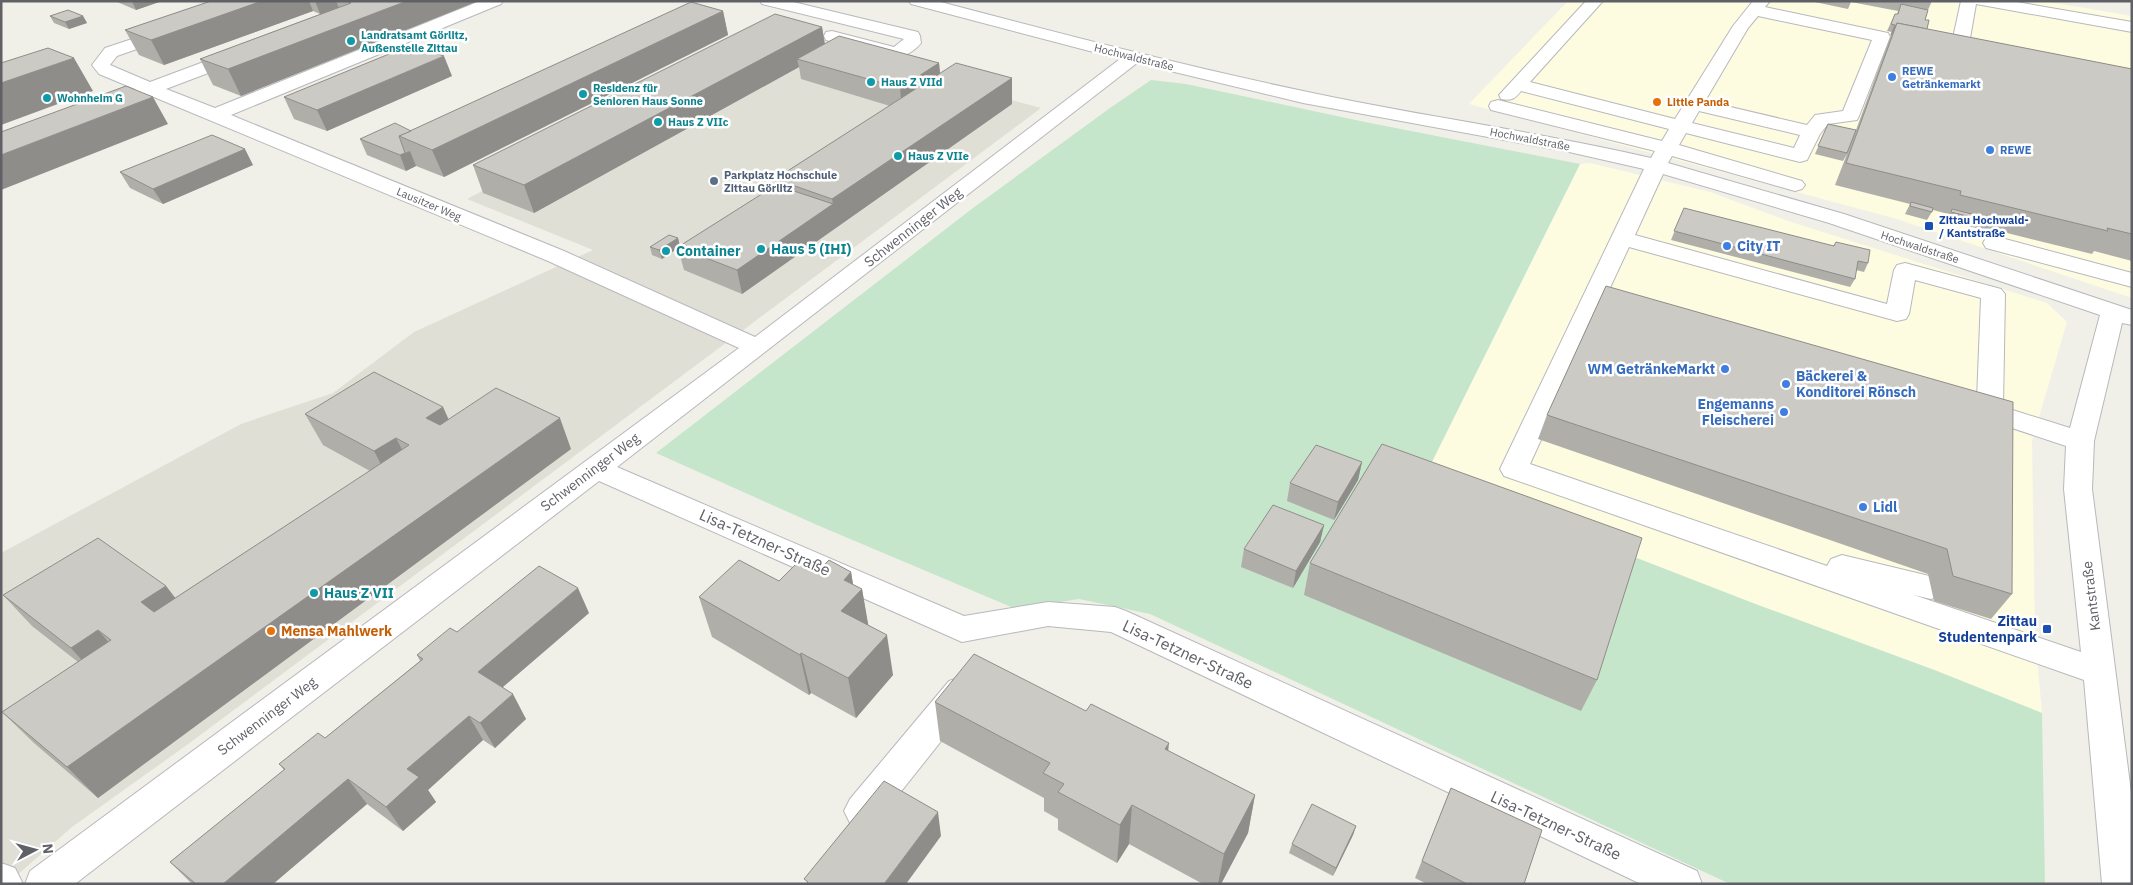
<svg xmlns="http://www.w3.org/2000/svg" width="2133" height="885" font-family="'IBM Plex Sans',sans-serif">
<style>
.commercial{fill:#fdfce0}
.education{fill:#e0dfd6}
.green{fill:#c6e6cc}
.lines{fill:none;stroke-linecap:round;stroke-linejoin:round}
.minor-casing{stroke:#b8b8bd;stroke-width:2}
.minor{fill:#fff;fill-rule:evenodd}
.wall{fill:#afaea9}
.shaded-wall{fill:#8f8d89}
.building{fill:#cccac4;stroke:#8f8d89}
.culture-dot{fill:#0f9aa8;stroke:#fff;stroke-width:2}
.shop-dot{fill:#3f7fe0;stroke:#fff;stroke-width:2}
.food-dot{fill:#e8710a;stroke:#fff;stroke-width:2}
.service-dot{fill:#5c6f8a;stroke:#fff;stroke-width:2}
.transit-dot{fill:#1a4fb4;stroke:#fff;stroke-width:2}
.labels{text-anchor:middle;stroke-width:5;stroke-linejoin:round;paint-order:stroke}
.far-culture-label{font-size:11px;font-weight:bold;fill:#0d838f;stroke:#fff;text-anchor:start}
.far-street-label{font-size:11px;fill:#5f6167;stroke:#fff}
.far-shop-label{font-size:11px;font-weight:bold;fill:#366cbe;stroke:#fff;text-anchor:start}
.far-food-label{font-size:11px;font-weight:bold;fill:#c56008;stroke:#fff;text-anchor:start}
.far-service-label{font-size:11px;font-weight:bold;fill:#4e5e75;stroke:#fff;text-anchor:start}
.far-transit-label{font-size:11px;font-weight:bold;fill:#164399;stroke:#fff;text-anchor:start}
.street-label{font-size:14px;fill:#5f6167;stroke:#fff}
.shop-label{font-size:14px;font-weight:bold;fill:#366cbe;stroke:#fff;text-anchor:start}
.culture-label{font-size:14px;font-weight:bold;fill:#0d838f;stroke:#fff;text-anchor:start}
.transit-label{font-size:14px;font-weight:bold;fill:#164399;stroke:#fff;text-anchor:end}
.food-label{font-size:14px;font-weight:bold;fill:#c56008;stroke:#fff;text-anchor:start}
.near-street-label{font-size:16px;fill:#5f6167;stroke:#fff}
</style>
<rect width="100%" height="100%" fill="#f0f0e8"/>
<g class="commercial">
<polygon points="1568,1 2044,1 2132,16 2132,298 1897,219 1469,104"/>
<polygon points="1590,163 1710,192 1788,221 2047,303 2067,322 2032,441 2035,636 2042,713 1937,671 1758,605 1424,476 1580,164"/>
</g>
<polygon class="education" points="778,37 1041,108 191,742 72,827 7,884 1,884 1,553 241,424 333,393 414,332 593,250 467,199"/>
<polygon class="green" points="1151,80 1186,84 1365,122 1580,164 1425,476 1758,605 1937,671 2042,713 2045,884 1730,884 1150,614 1079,599 1016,609 817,525 656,453 973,208 1110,108"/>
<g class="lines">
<defs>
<g id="minor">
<path d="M 480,1 L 503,1 L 501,4 L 231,115 L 564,251 L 755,337 L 1120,59 L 911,4 L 909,1 L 937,1 C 1058,33 1180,65 1303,91 C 1418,116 1536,131 1651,158 L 1655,151 L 1491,110 L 1489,106 L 1491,102 L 1498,100 L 1662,141 L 1669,129 L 1521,91 C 1515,99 1511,101 1501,99 L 1499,95 L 1586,1 L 1603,1 L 1530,82 L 1675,119 L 1733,26 L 1753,1 L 1770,1 L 1765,7 L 1888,33 L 1890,37 L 1859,116 L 1857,120 L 1828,124 L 1820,134 L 1807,160 L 1800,162 L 1686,133 L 1679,145 L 1802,181 L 1805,185 L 1802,189 L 1795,191 L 1788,189 L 1672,156 L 1668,163 L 1844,214 L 2132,310 L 2132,325 L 2122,323 L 2094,441 L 2092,489 L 2132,800 L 2132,884 L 2102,884 L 2084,680 L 1504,476 L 1500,469 L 1644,169 L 1569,152 L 1303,103 L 1137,63 L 617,467 L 964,616 L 1048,602 L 1115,607 L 1126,611 L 1697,871 L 1702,884 L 1641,884 L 1111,632 L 1048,626 L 962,642 L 599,481 L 75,884 L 25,884 L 30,871 L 739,348 L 548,261 L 149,95 L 143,96 L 137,95 L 134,91 L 135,89 L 99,74 L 92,65 L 105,48 L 168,27 L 174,28 L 176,32 L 174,36 L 117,56 L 110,65 L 150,82 L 233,51 L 239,50 L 245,51 L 248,55 L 245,59 L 166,89 L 215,108 ZM 1758,16 L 1872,40 L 1843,111 L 1815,115 L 1807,125 L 1705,101 L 1748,28 ZM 1699,111 L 1800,135 L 1794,148 L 1692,123 ZM 1663,174 L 1829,223 L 2100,315 L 2070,428 L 2003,407 L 2005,294 L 2001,289 L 1905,263 L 1897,265 L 1894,270 L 1887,304 L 1635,235 ZM 1629,247 L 1897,321 L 1906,319 L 1909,314 L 1915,280 L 1981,298 L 1977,399 L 1967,401 L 1963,407 L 1967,413 L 2066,446 L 2064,489 L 2081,652 L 1914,595 L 1931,599 L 1942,595 L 1947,587 L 1942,579 L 1842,555 L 1831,559 L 1827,566 L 1530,464 L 1602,306 L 1637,315 L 1645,313 L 1649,308 L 1645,303 L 1608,292 Z"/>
<path d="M 760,1 L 789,1 L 918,32 L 920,36 L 921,43 C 914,52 901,59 890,57 L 826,40 L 824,36 L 826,32 L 832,31 L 894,47 L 904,39 L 762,4 Z"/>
<polygon points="1961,1 2011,1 2132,22 2132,32 1976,4 1969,44 1993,48 1996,52 1993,56 1987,57 1954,51 1951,47"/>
<polygon points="1994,236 2132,273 2132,287 1986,248 1983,243 1986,238"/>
<polygon points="961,677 973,681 978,691 973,701 876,823 863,828 850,823 844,811 850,799 949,681"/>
<polygon points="1,863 15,868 23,884 1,884"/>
</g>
</defs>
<use href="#minor" class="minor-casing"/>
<use href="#minor" class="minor"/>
</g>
<g class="wall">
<polygon points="115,1 162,1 136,10"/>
<polygon points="211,1 478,1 241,96 213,85 200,59 320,14 313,11 164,65 139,55 125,30"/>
<polygon points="1810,1 1932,1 1928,10 1925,20 1927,29 2132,69 2132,261 2094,251 2092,254 1995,230 1994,232 1946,221 1948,214 1933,210 1927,220 1905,214 1910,204 1835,185 1847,154 1843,161 1815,154 1828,124 1856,130 1892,32 1887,31 1895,14 1897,14 1898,11 1851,2 1848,9"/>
<polygon points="723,11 728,35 444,177 416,166 406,171 367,155 360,139 411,131"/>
<polygon points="50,16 83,16 87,23 69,29 54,23"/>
<polygon points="822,27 825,44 939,63 940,73 1012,78 1012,104 742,294 684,270 678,248 662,259 652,255 650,247 678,238 680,246 776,185 775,179 890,106 801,79 799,67 534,213 483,193 473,165"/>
<polygon points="452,76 327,131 294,119 284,97"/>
<polygon points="253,165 163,204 130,188 120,172"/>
<polygon points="1684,208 1833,246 1836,242 1868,263 1864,272 1856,270 1855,279 1850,287 1671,240"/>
<polygon points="1606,286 2012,594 1991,619 1934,601 1928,574 1538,439 1547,415"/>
<polygon points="443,407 448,419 571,449 98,798 34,743 2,712 78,662 32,626 3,595 166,586 175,598 370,471 323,445 305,414"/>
<polygon points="1362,462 1358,480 1334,520 1287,501 1290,483"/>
<polygon points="1324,525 1320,542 1293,588 1241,567 1244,549"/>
<polygon points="1310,563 1597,680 1581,711 1304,595"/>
<polygon points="821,568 851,572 853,585 862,589 868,626 893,675 856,718 811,693 809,695 712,637 699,597 779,581"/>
<polygon points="589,613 503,687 526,719 495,748 483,740 428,790 436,802 403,831 367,804 273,884 192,884 170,862 284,770 279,764 325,738 420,661 417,655 457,632"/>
<polygon points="935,702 1168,751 1255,795 1248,833 1221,884 1203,884 1129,844 1117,863 1058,830 1058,819 1044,811 1044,798 940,741"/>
<polygon points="1451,788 1524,884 1427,884 1415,878"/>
<polygon points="1356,826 1353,835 1333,876 1289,853 1292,844"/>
</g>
<g class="shaded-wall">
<polygon points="132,1 162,1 136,10"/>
<polygon points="262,1 309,1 313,11 164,65 151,40"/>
<polygon points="315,1 336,1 345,22 324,24"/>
<polygon points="407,1 478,1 241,96 228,69"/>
<polygon points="723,11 728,35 444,177 432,150"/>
<polygon points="83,16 87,23 69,29 65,22"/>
<polygon points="822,27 826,52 797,59 799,67 534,213 524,185"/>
<polygon points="444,56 452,76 327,131 317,110"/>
<polygon points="74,58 93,91 1,125 1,83"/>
<polygon points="939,63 941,84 902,109 900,88"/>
<polygon points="1012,78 1012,104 742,294 737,270 833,204 832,199"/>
<polygon points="153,97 168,124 1,190 1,155"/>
<polygon points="245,149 253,165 163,204 153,189"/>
<polygon points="410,151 416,166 406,171 400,155"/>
<polygon points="678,238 680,247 678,247 678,248 662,259 659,250"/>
<polygon points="443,407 457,438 426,418"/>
<polygon points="560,418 571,449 98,798 67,767"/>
<polygon points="396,438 412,469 391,483 374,451"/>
<polygon points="1362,462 1358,480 1334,520 1338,502"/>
<polygon points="1324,525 1320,542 1293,588 1296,571"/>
<polygon points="851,572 855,596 862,589 869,629 841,611 844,580"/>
<polygon points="166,586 190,617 166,633 141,602"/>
<polygon points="578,588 589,613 491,697 478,672"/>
<polygon points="98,630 125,661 99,679 71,648"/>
<polygon points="887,635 893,675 856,718 848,678"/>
<polygon points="801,653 811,693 809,695 800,655"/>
<polygon points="513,694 526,719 495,748 480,723"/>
<polygon points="469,716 483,740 428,790 436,802 403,831 386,807 407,769"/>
<polygon points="1169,743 1165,782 1165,749"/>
<polygon points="348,779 367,804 273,884 223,884"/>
<polygon points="1255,795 1248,833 1221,884 1218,884 1224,854"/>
<polygon points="1132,805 1129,844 1117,863 1120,825"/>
<polygon points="938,812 941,836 906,884 884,884"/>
<polygon points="1356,826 1353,835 1333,876 1336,868"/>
</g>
<g class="building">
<polygon points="211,1 262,1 151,40 125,30"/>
<polygon points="346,1 407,1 228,69 200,59 351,3"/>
<polygon points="691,2 723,11 432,150 399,136"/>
<polygon points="1901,4 1928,10 1925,20 1929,20 1927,29 1897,23 1891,35 1895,25 1891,24 1895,14 1898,14"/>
<polygon points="68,10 83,16 65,22 50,16"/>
<polygon points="775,14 822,27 524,185 473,165"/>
<polygon points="1897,23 2132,69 2132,234 2107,228 2108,231 1960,195 1961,191 1846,163"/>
<polygon points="839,36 939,63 900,88 797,59"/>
<polygon points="411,45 444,56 317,110 284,97"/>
<polygon points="48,48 74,58 1,83 1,63"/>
<polygon points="956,63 1012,78 832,199 775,179"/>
<polygon points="126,86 153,97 1,155 1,132"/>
<polygon points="395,123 411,131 399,136 405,153 400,155 360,139"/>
<polygon points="1828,124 1856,130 1847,153 1818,146"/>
<polygon points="212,135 245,149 153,189 120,172"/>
<polygon points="776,185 833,204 737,270 678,247"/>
<polygon points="1911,202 1933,208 1932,212 1910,206"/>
<polygon points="1684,208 1834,246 1836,242 1870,250 1868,263 1858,261 1855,279 1674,231"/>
<polygon points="1952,209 1999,221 1999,224 1951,212"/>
<polygon points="669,235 678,238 659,250 650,247"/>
<polygon points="1606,286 2013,402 2012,594 1953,576 1947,549 1547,415"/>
<polygon points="374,372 443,407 426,418 440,425 496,388 560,418 67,767 2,712 111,640 98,630 71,648 3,595 98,538 166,586 141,602 154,612 409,445 396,438 374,451 305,414"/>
<polygon points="1382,444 1642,538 1597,680 1310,563"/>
<polygon points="1316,445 1362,462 1338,502 1290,483"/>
<polygon points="1273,505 1324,525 1296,571 1244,549"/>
<polygon points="802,558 821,568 829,560 851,572 844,580 862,589 841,611 887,635 848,678 801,653 800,655 699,597 739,560 779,581"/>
<polygon points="539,566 578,588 478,672 513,694 480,723 469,716 407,769 419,777 386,807 348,779 223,884 196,884 170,862 285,769 279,764 318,733 325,738 423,659 417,655 450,628 457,632"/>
<polygon points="974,654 1086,711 1091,704 1169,743 1165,749 1255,795 1224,854 1132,805 1120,825 1058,792 1064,784 1043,773 1050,763 935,702"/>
<polygon points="884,781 938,812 884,884 806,884 808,882 804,879"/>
<polygon points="1451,788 1542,830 1524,884 1467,884 1422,861"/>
<polygon points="1312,804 1356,826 1336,868 1292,844"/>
</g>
<g class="culture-dot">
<circle cx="351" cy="41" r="5"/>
<circle cx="871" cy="82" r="5"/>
<circle cx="583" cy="94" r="5"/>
<circle cx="47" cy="98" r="5"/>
<circle cx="658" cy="122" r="5"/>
<circle cx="898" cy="156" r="5"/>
<circle cx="761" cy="249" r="5"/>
<circle cx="666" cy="251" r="5"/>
<circle cx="314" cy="593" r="5"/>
</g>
<g class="shop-dot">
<circle cx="1892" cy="77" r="5"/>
<circle cx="1990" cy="150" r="5"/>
<circle cx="1727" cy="246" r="5"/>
<circle cx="1725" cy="369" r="5"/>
<circle cx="1786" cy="384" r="5"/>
<circle cx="1784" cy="412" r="5"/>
<circle cx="1863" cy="507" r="5"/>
</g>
<g class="food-dot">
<circle cx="1657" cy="102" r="5"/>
<circle cx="271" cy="631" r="5"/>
</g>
<circle class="service-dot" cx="714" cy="181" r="5"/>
<g class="transit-dot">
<rect x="1924" y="221" width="10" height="10" rx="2.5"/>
<rect x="2042" y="624" width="10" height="10" rx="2.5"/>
</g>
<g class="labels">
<g class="far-culture-label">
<text x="361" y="39">Landratsamt Görlitz,<tspan x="361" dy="13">Außenstelle Zittau</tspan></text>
<text x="881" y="86">Haus Z VIId</text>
<text x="593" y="92">Residenz für<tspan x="593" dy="13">Senioren Haus Sonne</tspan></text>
<text x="57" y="102">Wohnheim G</text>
<text x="668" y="126">Haus Z VIIc</text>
<text x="908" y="160">Haus Z VIIe</text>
</g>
<g class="far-street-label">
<text transform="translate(1134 57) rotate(14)" y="4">Hochwaldstraße</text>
<text transform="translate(1530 139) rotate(11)" y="4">Hochwaldstraße</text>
<text transform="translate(429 204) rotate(23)" y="4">Lausitzer Weg</text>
<text transform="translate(1920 247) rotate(18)" y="4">Hochwaldstraße</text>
</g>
<g class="far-shop-label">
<text x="1902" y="75">REWE<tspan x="1902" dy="13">Getränkemarkt</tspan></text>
<text x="2000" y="154">REWE</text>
</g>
<g class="far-food-label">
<text x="1667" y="106">Little Panda</text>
</g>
<g class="far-service-label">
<text x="724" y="179">Parkplatz Hochschule<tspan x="724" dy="13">Zittau Görlitz</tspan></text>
</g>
<g class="far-transit-label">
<text x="1939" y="224">Zittau Hochwald-<tspan x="1939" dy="13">/ Kantstraße</tspan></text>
</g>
<g class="street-label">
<text transform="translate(913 227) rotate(-38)" y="5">Schwenninger Weg</text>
<text transform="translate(590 472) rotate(-37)" y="5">Schwenninger Weg</text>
<text transform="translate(2091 596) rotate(-97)" y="5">Kantstraße</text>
<text transform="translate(267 716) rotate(-37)" y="5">Schwenninger Weg</text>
</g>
<g class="shop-label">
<text x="1737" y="251">City IT</text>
<text x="1715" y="374" text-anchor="end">WM GetränkeMarkt</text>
<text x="1796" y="381">Bäckerei &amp;<tspan x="1796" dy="16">Konditorei Rönsch</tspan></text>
<text x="1774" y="409" text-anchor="end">Engemanns<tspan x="1774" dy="16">Fleischerei</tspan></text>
<text x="1873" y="512">Lidl</text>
</g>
<g class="culture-label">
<text x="771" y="254">Haus 5 (IHI)</text>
<text x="676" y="256">Container</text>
<text x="324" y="598">Haus Z VII</text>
</g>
<g class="transit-label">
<text x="2037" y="626">Zittau<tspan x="2037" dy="16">Studentenpark</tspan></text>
</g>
<g class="food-label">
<text x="281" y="636">Mensa Mahlwerk</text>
</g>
<g class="near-street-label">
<text transform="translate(765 542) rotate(24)" y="6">Lisa-Tetzner-Straße</text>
<text transform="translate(1188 654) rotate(25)" y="6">Lisa-Tetzner-Straße</text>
<text transform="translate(1556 825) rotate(25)" y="6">Lisa-Tetzner-Straße</text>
</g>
</g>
<rect width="2133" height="885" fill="none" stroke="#5f6167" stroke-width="5"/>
<g transform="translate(35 850) rotate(84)" stroke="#ffffff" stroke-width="4" paint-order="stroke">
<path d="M0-4L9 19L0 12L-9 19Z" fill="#5f6167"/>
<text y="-8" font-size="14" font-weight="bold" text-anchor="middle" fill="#5f6167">N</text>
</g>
</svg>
